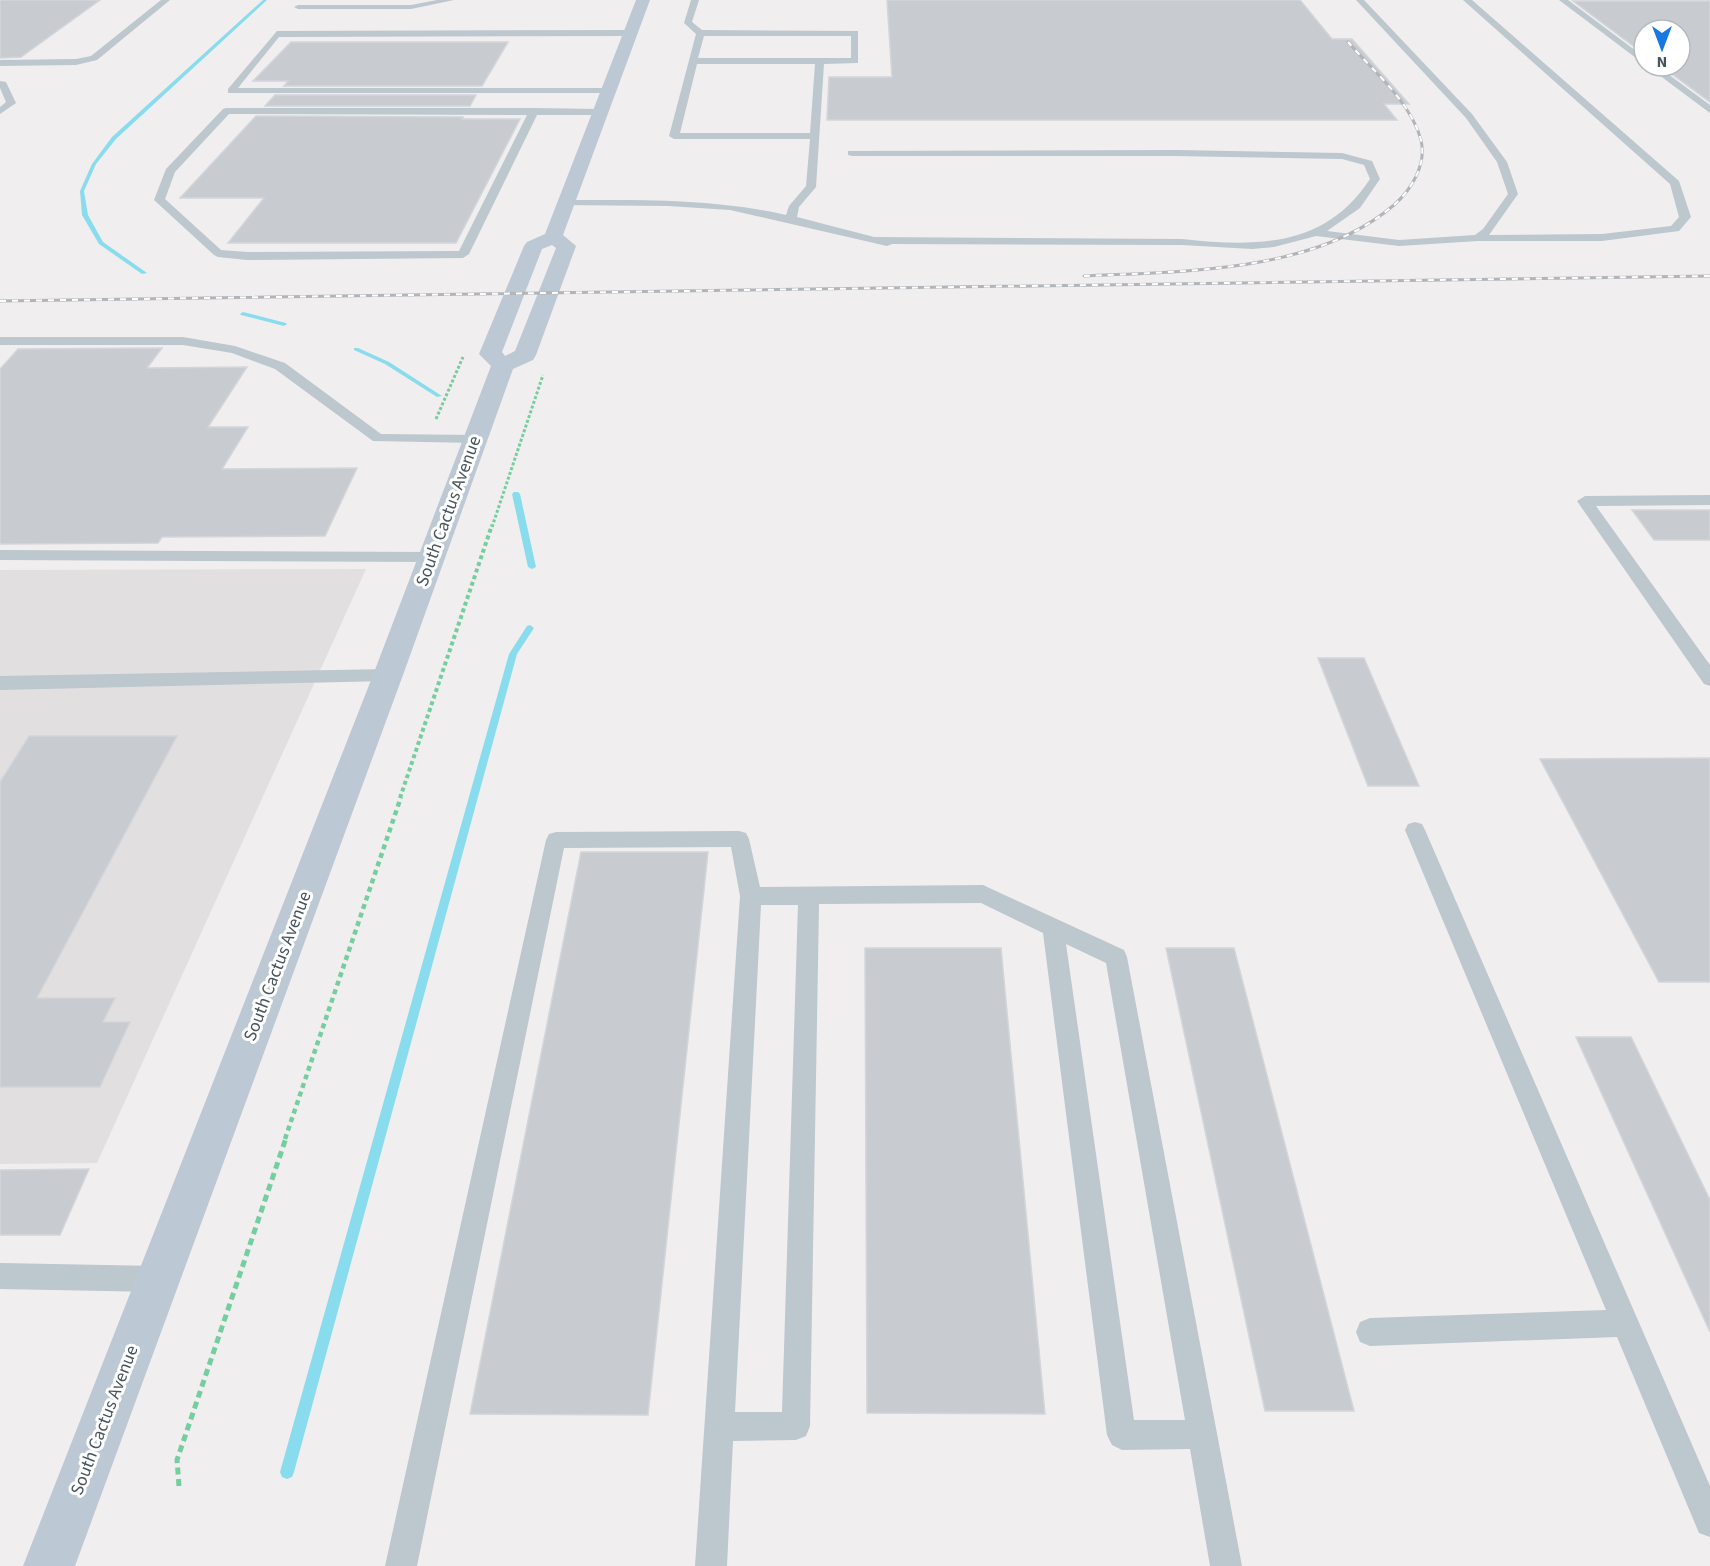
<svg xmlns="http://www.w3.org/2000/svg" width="1710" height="1566" font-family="'Source Sans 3',sans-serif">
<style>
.education{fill:#e2dfe1}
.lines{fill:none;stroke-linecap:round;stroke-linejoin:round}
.stream{fill:#89dced;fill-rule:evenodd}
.building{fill:#c8ccd1;stroke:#d2d5da;stroke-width:1.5}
.path-far3{stroke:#74ce9e;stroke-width:3;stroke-dasharray:3 2;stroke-linecap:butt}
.path-far2{stroke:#74ce9e;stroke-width:4;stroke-dasharray:4 3;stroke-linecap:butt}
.path-far1{stroke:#74ce9e;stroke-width:4.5;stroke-dasharray:5 4;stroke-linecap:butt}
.path{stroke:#74ce9e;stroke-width:5;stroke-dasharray:7 4.5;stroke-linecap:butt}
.lane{fill:#bcc7ce;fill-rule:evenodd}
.secondary{fill:#bcc8d3;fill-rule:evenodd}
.rail-casing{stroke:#b1b4b9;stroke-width:3}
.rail{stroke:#fff;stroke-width:2;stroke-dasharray:6;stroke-linecap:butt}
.labels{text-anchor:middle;stroke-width:6;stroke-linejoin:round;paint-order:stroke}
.street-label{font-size:18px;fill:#46535c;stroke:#fff}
</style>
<rect width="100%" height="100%" fill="#f1eeef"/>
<polygon class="education" points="366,569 97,1163 0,1164 0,570"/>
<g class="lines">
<g class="stream">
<polygon points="263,0 267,0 116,139 96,164 84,191 88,215 103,242 147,273 142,274 99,244 82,215 80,191 92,164 112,137"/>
<polygon points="243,312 286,323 287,324 284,326 241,315 240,314"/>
<polygon points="354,348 358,348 389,362 442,396 437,397 385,364 354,350"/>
<polygon points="514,492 518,492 520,494 536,567 532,569 528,567 512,494"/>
<polygon points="530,625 534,628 517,654 294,1472 292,1477 287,1479 282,1477 280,1472 509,654 527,626"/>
</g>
</g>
<g class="building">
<polygon points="0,0 100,0 21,57 0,58"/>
<polygon points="887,0 1300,0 1332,39 1352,39 1409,104 1384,104 1397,120 827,120 829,77 892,77"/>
<polygon points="1573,1 1710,1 1710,102 1661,66 1680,66 1680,30 1644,30 1644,54"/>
<polygon points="291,42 508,42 482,86 284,86 288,81 253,81"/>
<polygon points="275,95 476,95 470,106 265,106"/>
<polygon points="256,116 463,117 462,119 520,119 456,243 228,243 264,198 180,198"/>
<polygon points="162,348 147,368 247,367 208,427 248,427 222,469 357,468 325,536 162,537 158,543 0,544 0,369 18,349"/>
<polygon points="1632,510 1710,510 1710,540 1654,540"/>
<polygon points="1318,658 1364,658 1419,786 1368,786"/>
<polygon points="29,736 177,736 37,998 115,998 103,1022 130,1022 100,1087 0,1087 0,782"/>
<polygon points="1710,758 1710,982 1659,982 1540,759"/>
<polygon points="581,852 708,852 648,1415 470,1414"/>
<polygon points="865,948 1001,948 1045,1414 867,1413"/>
<polygon points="1166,948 1234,948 1354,1411 1265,1411"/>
<polygon points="1576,1037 1631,1037 1710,1200 1710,1332"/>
<polygon points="89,1169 60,1235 0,1235 0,1170"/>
</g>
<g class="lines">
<g class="path-far3">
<polyline points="436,419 463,357"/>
<polyline points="492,527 543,375"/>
</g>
<polyline class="path-far2" points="400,798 492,525"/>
<polyline class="path-far1" points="285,1139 401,797"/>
<polyline class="path" points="179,1486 177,1460 286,1138"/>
<g class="lane">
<polygon points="161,0 170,0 97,60 76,65 0,66 0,60 76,59 91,56"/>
<polygon points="437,0 454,0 411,9 298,9 294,7 298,5 411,5"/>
<path d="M 691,0 L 699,0 L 692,22 L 702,30 L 858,31 L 858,63 L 824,64 L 816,187 L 799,207 L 797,217 L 874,237 L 1182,239 C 1256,247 1325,248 1370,179 L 1364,165 L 1342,159 L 1176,156 L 852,156 L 848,155 L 848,151 L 1176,150 L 1342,153 L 1372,161 L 1380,179 L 1360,208 L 1327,231 L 1399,240 L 1475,235 L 1483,229 L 1508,194 L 1497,162 L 1466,118 L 1356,0 L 1364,0 L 1472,114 L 1507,162 L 1518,194 L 1489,235 L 1602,234 L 1671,226 L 1679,217 L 1670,184 L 1463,0 L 1472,0 L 1679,181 L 1691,217 L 1679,231 L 1602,241 L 1478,241 L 1399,246 L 1316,236 L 1274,247 L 1252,249 L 1182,245 L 892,244 L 887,246 L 730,210 L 668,206 L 560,205 L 560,201 L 564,200 C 639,200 712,198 786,215 L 789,206 L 806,186 L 810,139 L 674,139 L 669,136 L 696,34 L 684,23 ZM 704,36 L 851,36 L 851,58 L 698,58 ZM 697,64 L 815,64 L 810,133 L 680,133 Z"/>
<polygon points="1559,0 1568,0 1644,57 1644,64"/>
<polygon points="277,31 630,30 634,33 630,36 279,37 238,88 611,88 613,90 608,93 228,93 228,89"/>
<polygon points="1647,66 1657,66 1710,105 1710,113"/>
<polygon points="0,81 6,82 16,103 0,114 0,107 6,102 0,88"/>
<path d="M 534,108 L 599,109 L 604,112 L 599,115 L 537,115 L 469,254 L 463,258 L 247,260 L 218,257 L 214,255 L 154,200 L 166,169 L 223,109 L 226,108 ZM 229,114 L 527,115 L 459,251 L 247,252 L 221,250 L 165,199 L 175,172 Z"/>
<polygon points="0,337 183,337 235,346 285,363 381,434 476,435 483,439 476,443 373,441 275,369 232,353 183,345 0,345"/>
<polygon points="1710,495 1710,505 1596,506 1710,665 1710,686 1704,684 1577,501 1585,496"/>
<polygon points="0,550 432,552 438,553 440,557 438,561 432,562 0,560"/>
<polygon points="388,669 394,670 397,675 394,680 388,681 0,690 0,676"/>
<polygon points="1415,822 1422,824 1425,830 1710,1486 1710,1537 1699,1533 1617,1337 1370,1346 1360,1342 1356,1332 1360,1322 1370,1318 1606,1310 1405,830 1408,824"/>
<path d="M 739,831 L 746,833 L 749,839 L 760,887 L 983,885 L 1124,950 L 1127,957 L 1242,1566 L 1210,1566 L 1190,1449 L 1122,1450 L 1112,1445 L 1107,1435 L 1043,933 L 981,903 L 819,904 L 810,1426 L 806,1436 L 796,1440 L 733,1441 L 727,1566 L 695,1566 L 740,896 L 731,847 L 564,848 L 417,1566 L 385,1566 L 546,840 L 549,834 L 556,832 ZM 761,905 L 798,905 L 782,1412 L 735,1412 ZM 1066,944 L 1106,963 L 1185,1420 L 1134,1420 Z"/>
<polygon points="0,1263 157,1266 166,1270 170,1279 166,1288 157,1292 0,1289"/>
</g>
<path class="secondary" d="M 636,0 L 650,0 L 563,235 L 576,246 L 536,355 L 533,360 L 513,369 L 403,675 L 75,1566 L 23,1566 L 373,675 L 491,366 L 479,354 L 524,246 L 527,242 L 545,234 ZM 552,245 L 556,248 L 515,351 L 505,356 L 502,352 L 542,249 Z"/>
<defs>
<g id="rail">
<path d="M 1084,276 C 1184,271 1315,273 1394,205 C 1411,190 1427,165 1421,140 C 1411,102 1373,71 1348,42"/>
<polyline points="0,301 1710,276"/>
</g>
</defs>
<use href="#rail" class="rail-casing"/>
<use href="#rail" class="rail"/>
</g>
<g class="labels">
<g class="street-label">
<text transform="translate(448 511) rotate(-70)" y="6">South Cactus Avenue</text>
<text transform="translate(277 966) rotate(-69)" y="6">South Cactus Avenue</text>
<text transform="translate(104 1420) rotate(-69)" y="6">South Cactus Avenue</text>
</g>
</g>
<g transform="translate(1662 48) rotate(180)"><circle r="28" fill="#ffffff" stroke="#b5babe" stroke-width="1.5"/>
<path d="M0-4.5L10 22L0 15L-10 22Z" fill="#1778e2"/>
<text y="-9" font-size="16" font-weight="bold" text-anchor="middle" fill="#46535c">N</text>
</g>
</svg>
